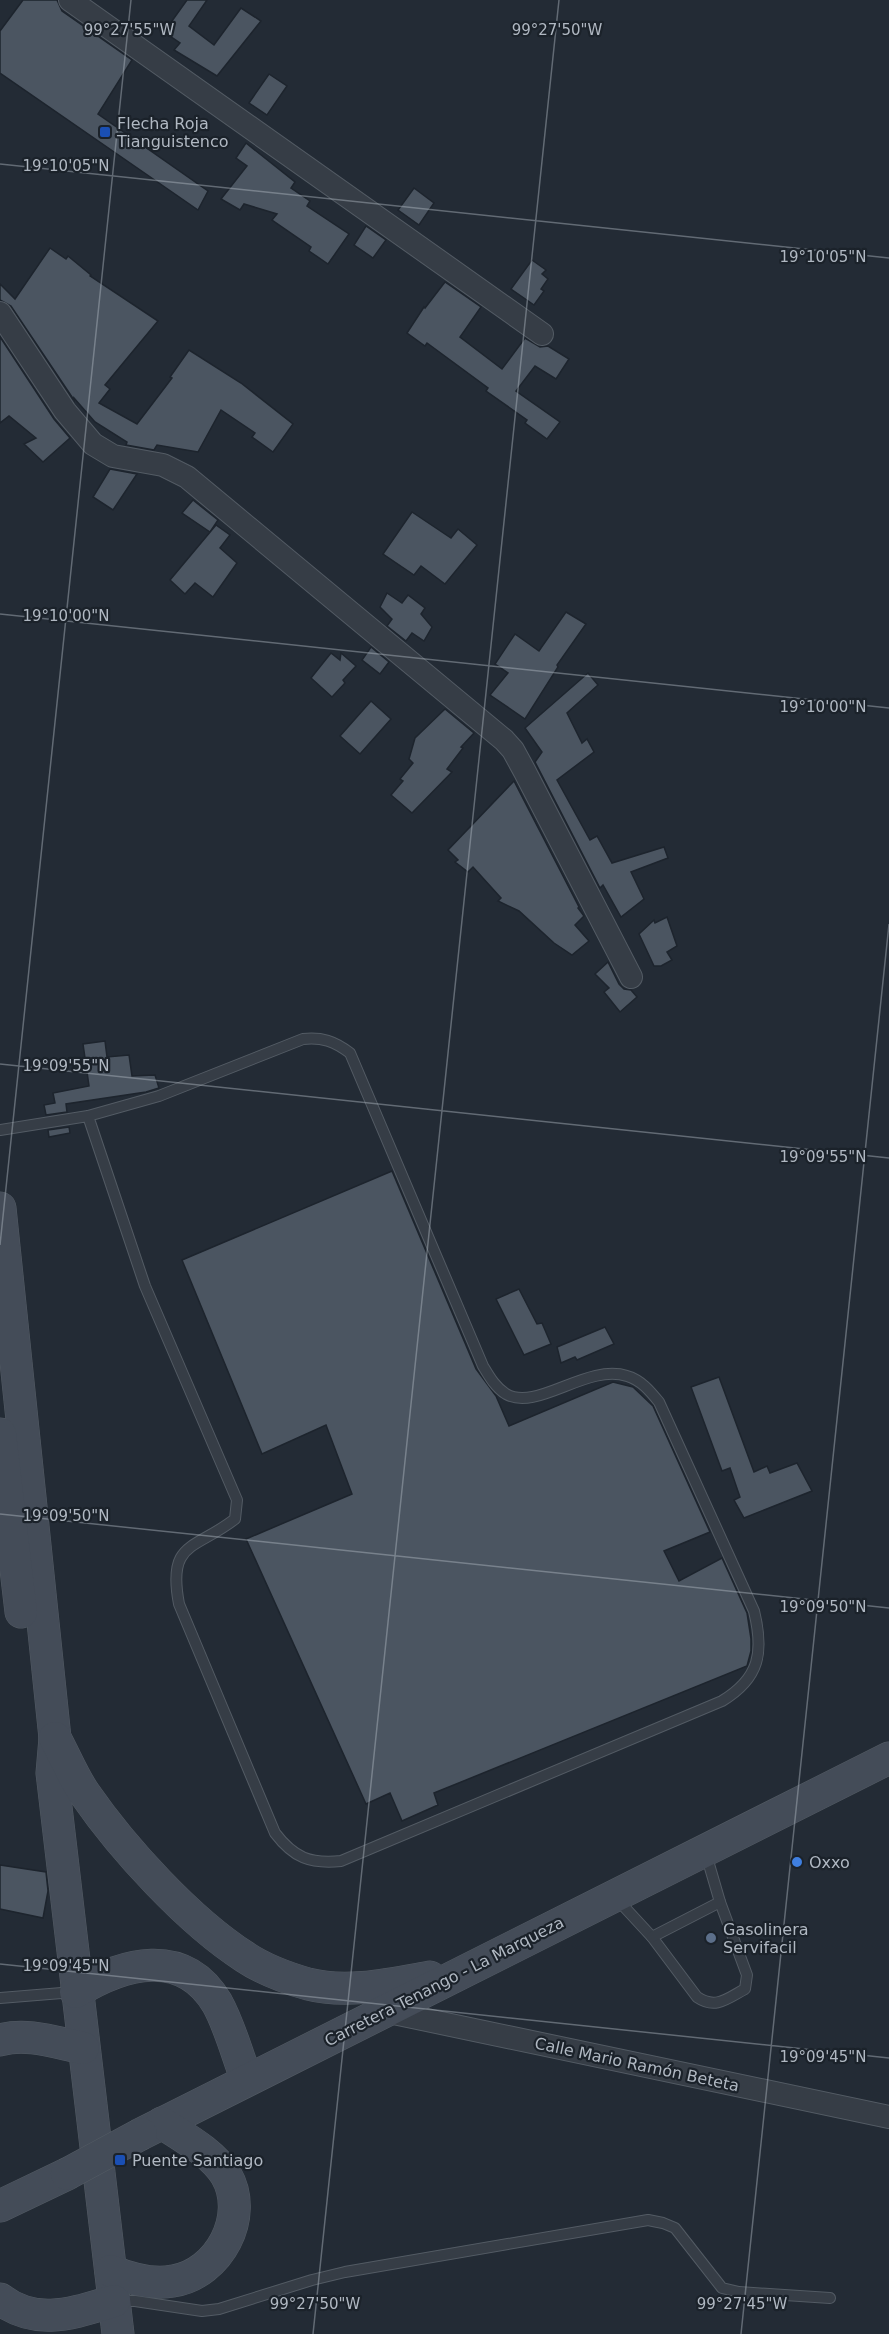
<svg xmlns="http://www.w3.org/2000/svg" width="889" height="2334" font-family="'DejaVu Sans',sans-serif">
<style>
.building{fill:#4b5561;stroke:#1d242d;stroke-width:1.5}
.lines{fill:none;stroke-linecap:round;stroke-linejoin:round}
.service-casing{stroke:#535b64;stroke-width:12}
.minor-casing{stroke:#535b64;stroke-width:24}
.secondary-casing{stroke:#535b64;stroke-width:33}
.service{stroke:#363d46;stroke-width:10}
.minor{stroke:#363d46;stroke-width:22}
.secondary{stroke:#444c58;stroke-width:32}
.secondary-bridge-casing{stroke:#535b64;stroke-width:33;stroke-linecap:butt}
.secondary-bridge{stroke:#444c58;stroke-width:32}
.ticks{fill:none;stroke:#b0b8c2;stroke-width:1.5;stroke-opacity:0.45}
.transit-dot{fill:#1a4fb4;stroke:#1b222a;stroke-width:2}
.shop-dot{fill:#3f7fe0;stroke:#1b222a;stroke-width:2}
.service-dot{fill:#5c6f8a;stroke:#1b222a;stroke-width:2}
.labels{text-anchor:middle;stroke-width:4.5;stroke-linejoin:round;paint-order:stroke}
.poi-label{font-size:16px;fill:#b0b8c2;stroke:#1b222a;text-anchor:start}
.street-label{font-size:16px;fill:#b0b8c2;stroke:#1b222a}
.ticks-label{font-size:15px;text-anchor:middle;fill:#b0b8c2;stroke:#1b222a;stroke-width:4.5;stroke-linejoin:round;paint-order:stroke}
</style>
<rect width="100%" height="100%" fill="#232b35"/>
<g class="building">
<polygon points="23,0 57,0 62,11 132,60 98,114 208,191 198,210 0,73 0,31"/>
<polygon points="187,0 207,0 189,26 214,45 241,8 261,21 217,76 174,50 180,43 164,32"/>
<polygon points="269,74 287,86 267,115 249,103"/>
<polygon points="246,143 295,182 291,188 310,201 307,206 349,234 328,264 309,251 311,247 272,220 277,214 244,204 240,210 221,199 247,166 236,158"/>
<polygon points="414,188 434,203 419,225 398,210"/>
<polygon points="366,226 386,240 373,258 354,245"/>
<polygon points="50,248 66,259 68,256 91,275 90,276 158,321 105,385 110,389 99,403 137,424 172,378 170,377 189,350 241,383 293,424 273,452 252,437 255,433 221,410 198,452 157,445 154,450 126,445 127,442 95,422 74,398 74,400 11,306 0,300 0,284 15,299"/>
<polygon points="532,260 546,270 542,274 548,279 541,289 544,291 534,305 511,289"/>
<polygon points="445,282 481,307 460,337 502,369 525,338 540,347 548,346 569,359 556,379 535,366 516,391 560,422 547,439 525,423 527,420 486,391 488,388 427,343 425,346 407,333 424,307 425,308"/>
<polygon points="0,337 54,419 70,438 43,462 24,444 36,438 9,416 0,423"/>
<polygon points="110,469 137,474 113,510 93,497"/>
<polygon points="193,500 218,520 210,532 182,513"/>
<polygon points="412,512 451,538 458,529 477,545 445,584 421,566 414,575 383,554"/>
<polygon points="216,525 230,535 220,548 237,563 213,597 195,583 185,594 170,580"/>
<polygon points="387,593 402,603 408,595 425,608 421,614 432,627 424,641 412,633 406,641 387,626 392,619 380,607"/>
<polygon points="566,612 586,624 557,665 558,667 525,719 490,695 508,673 495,664 515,634 539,651"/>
<polygon points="371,647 389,662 380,674 362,660"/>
<polygon points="331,653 340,660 341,653 356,666 343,680 345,683 332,697 311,678"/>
<polygon points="588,673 598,685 567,713 582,743 587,739 594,752 557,780 590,840 597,836 612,863 664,847 668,858 631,872 644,899 621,917 603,885 600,888 535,762 542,752 525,728"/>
<polygon points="371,701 391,719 360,754 340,736"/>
<polygon points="445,709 474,733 461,747 463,748 447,769 452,772 412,813 391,795 403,781 400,779 413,763 409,759 415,738"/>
<polygon points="514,781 579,907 578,908 584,916 575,925 589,941 572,955 554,943 519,911 498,901 501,898 473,867 468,872 455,862 458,860 448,850"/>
<polygon points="667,917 677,946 667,952 672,960 661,966 654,966 639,934 654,920 655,923"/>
<polygon points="608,962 619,984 624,989 631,990 637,997 620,1012 604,992 609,988 595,974"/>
<polygon points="105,1041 107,1057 129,1055 132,1076 155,1075 159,1088 146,1092 66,1104 67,1112 46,1115 44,1105 55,1103 53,1093 89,1086 83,1044"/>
<polygon points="69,1127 70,1133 49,1137 48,1130"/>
<polygon points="392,1171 476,1369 496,1396 509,1426 613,1382 633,1387 653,1406 710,1532 664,1551 679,1581 722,1558 747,1613 751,1639 751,1651 747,1666 434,1793 438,1805 402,1821 390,1793 366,1804 246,1539 352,1494 326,1425 262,1454 182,1260"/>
<polygon points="519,1289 537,1324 542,1323 551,1344 524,1355 496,1299"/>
<polygon points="605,1327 614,1344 577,1360 575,1357 561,1363 557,1347"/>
<polygon points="719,1377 754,1472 767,1466 770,1473 797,1463 812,1491 744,1518 734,1500 740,1497 730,1468 722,1471 691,1387"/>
<polygon points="0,1865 46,1872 48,1891 43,1918 0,1909"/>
</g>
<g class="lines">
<defs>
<g id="service">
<path d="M 0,1130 L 88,1116 L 159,1096 L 303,1039 C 322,1037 334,1041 350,1053 L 483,1366 C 489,1376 495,1387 506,1394 C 537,1412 587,1363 627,1376 C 641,1380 650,1391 659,1402 L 754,1611 C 764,1652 760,1678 722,1701 L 341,1861 C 310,1864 294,1858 275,1833 L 179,1604 C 167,1541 195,1550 235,1519 L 237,1500 L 145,1286 L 88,1116"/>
<path d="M 616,1898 L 652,1937 L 697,1997 C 716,2010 728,1998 745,1989 L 747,1975 L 720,1902 L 706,1854"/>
<polyline points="652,1937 720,1902"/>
<polyline points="0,1998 74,1992"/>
<polyline points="116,2301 135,2301 202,2311 219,2309 312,2280 345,2272 648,2220 663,2223 675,2228 722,2288 739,2292 830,2298"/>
</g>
<g id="minor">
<polyline points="70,0 542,334"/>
<polyline points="0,313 65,411 93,444 113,456 163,465 187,477 504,740 513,750 525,772 631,977"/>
<polyline points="384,2011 889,2117"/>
</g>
<g id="secondary">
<polyline points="0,1208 55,1738 52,1773 118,2334"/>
<polyline points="0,1434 21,1612"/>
<path d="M 55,1738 C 65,1756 73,1777 85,1794 C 123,1849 189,1921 245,1957 C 263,1969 287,1978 308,1984 C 347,1994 391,1984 430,1977"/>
<path d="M 76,1992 C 123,1963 183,1946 217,2003 C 230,2026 237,2055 247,2080"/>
<path d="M 0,2040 C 27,2032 57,2043 83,2048"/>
<polyline points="141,2134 889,1758"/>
<polyline points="0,2206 67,2174"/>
<path d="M 111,2271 C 131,2279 152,2285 173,2281 C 219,2274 250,2216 226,2175 C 213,2153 183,2137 162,2123"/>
<path d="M 0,2299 C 37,2327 73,2313 114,2301"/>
</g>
</defs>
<use href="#service" class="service-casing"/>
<use href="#minor" class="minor-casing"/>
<use href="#secondary" class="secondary-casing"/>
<use href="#service" class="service"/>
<use href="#minor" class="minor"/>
<use href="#secondary" class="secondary"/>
<defs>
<polyline id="secondary-bridge" points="67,2174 141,2134"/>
</defs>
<use href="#secondary-bridge" class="secondary-bridge-casing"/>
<use href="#secondary-bridge" class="secondary-bridge"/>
</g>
<path class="ticks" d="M 0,164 L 889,258M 0,614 L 889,708M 0,1064 L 889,1158M 0,1245 L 131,0M 0,1514 L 889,1608M 0,1964 L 889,2058M 313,2334 L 559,0M 741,2334 L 889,924"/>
<g class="transit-dot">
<rect x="99" y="126" width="12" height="12" rx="3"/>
<rect x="114" y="2154" width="12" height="12" rx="3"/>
</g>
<circle class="shop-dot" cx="797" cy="1862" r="6"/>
<circle class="service-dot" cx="711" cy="1938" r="6"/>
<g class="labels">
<g class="poi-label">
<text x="117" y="129">Flecha Roja<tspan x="117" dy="18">Tianguistenco</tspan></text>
<text x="809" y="1868">Oxxo</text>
<text x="723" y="1935">Gasolinera<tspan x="723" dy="18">Servifacil</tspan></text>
<text x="132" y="2166">Puente Santiago</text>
</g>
<g class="street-label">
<text transform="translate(444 1981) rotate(-27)" y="6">Carretera Tenango - La Marqueza</text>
<text transform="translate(637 2064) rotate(12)" y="6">Calle Mario Ramón Beteta</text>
</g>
</g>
<g class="ticks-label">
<text x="129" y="35">99°27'55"W</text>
<text x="557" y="35">99°27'50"W</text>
<text x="66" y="171">19°10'05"N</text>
<text x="823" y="262">19°10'05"N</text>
<text x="66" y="621">19°10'00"N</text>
<text x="823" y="712">19°10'00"N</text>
<text x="66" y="1071">19°09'55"N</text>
<text x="823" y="1162">19°09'55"N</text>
<text x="66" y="1521">19°09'50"N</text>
<text x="823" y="1612">19°09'50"N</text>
<text x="66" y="1971">19°09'45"N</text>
<text x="823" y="2062">19°09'45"N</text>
<text x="315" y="2309">99°27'50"W</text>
<text x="742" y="2309">99°27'45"W</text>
</g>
</svg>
